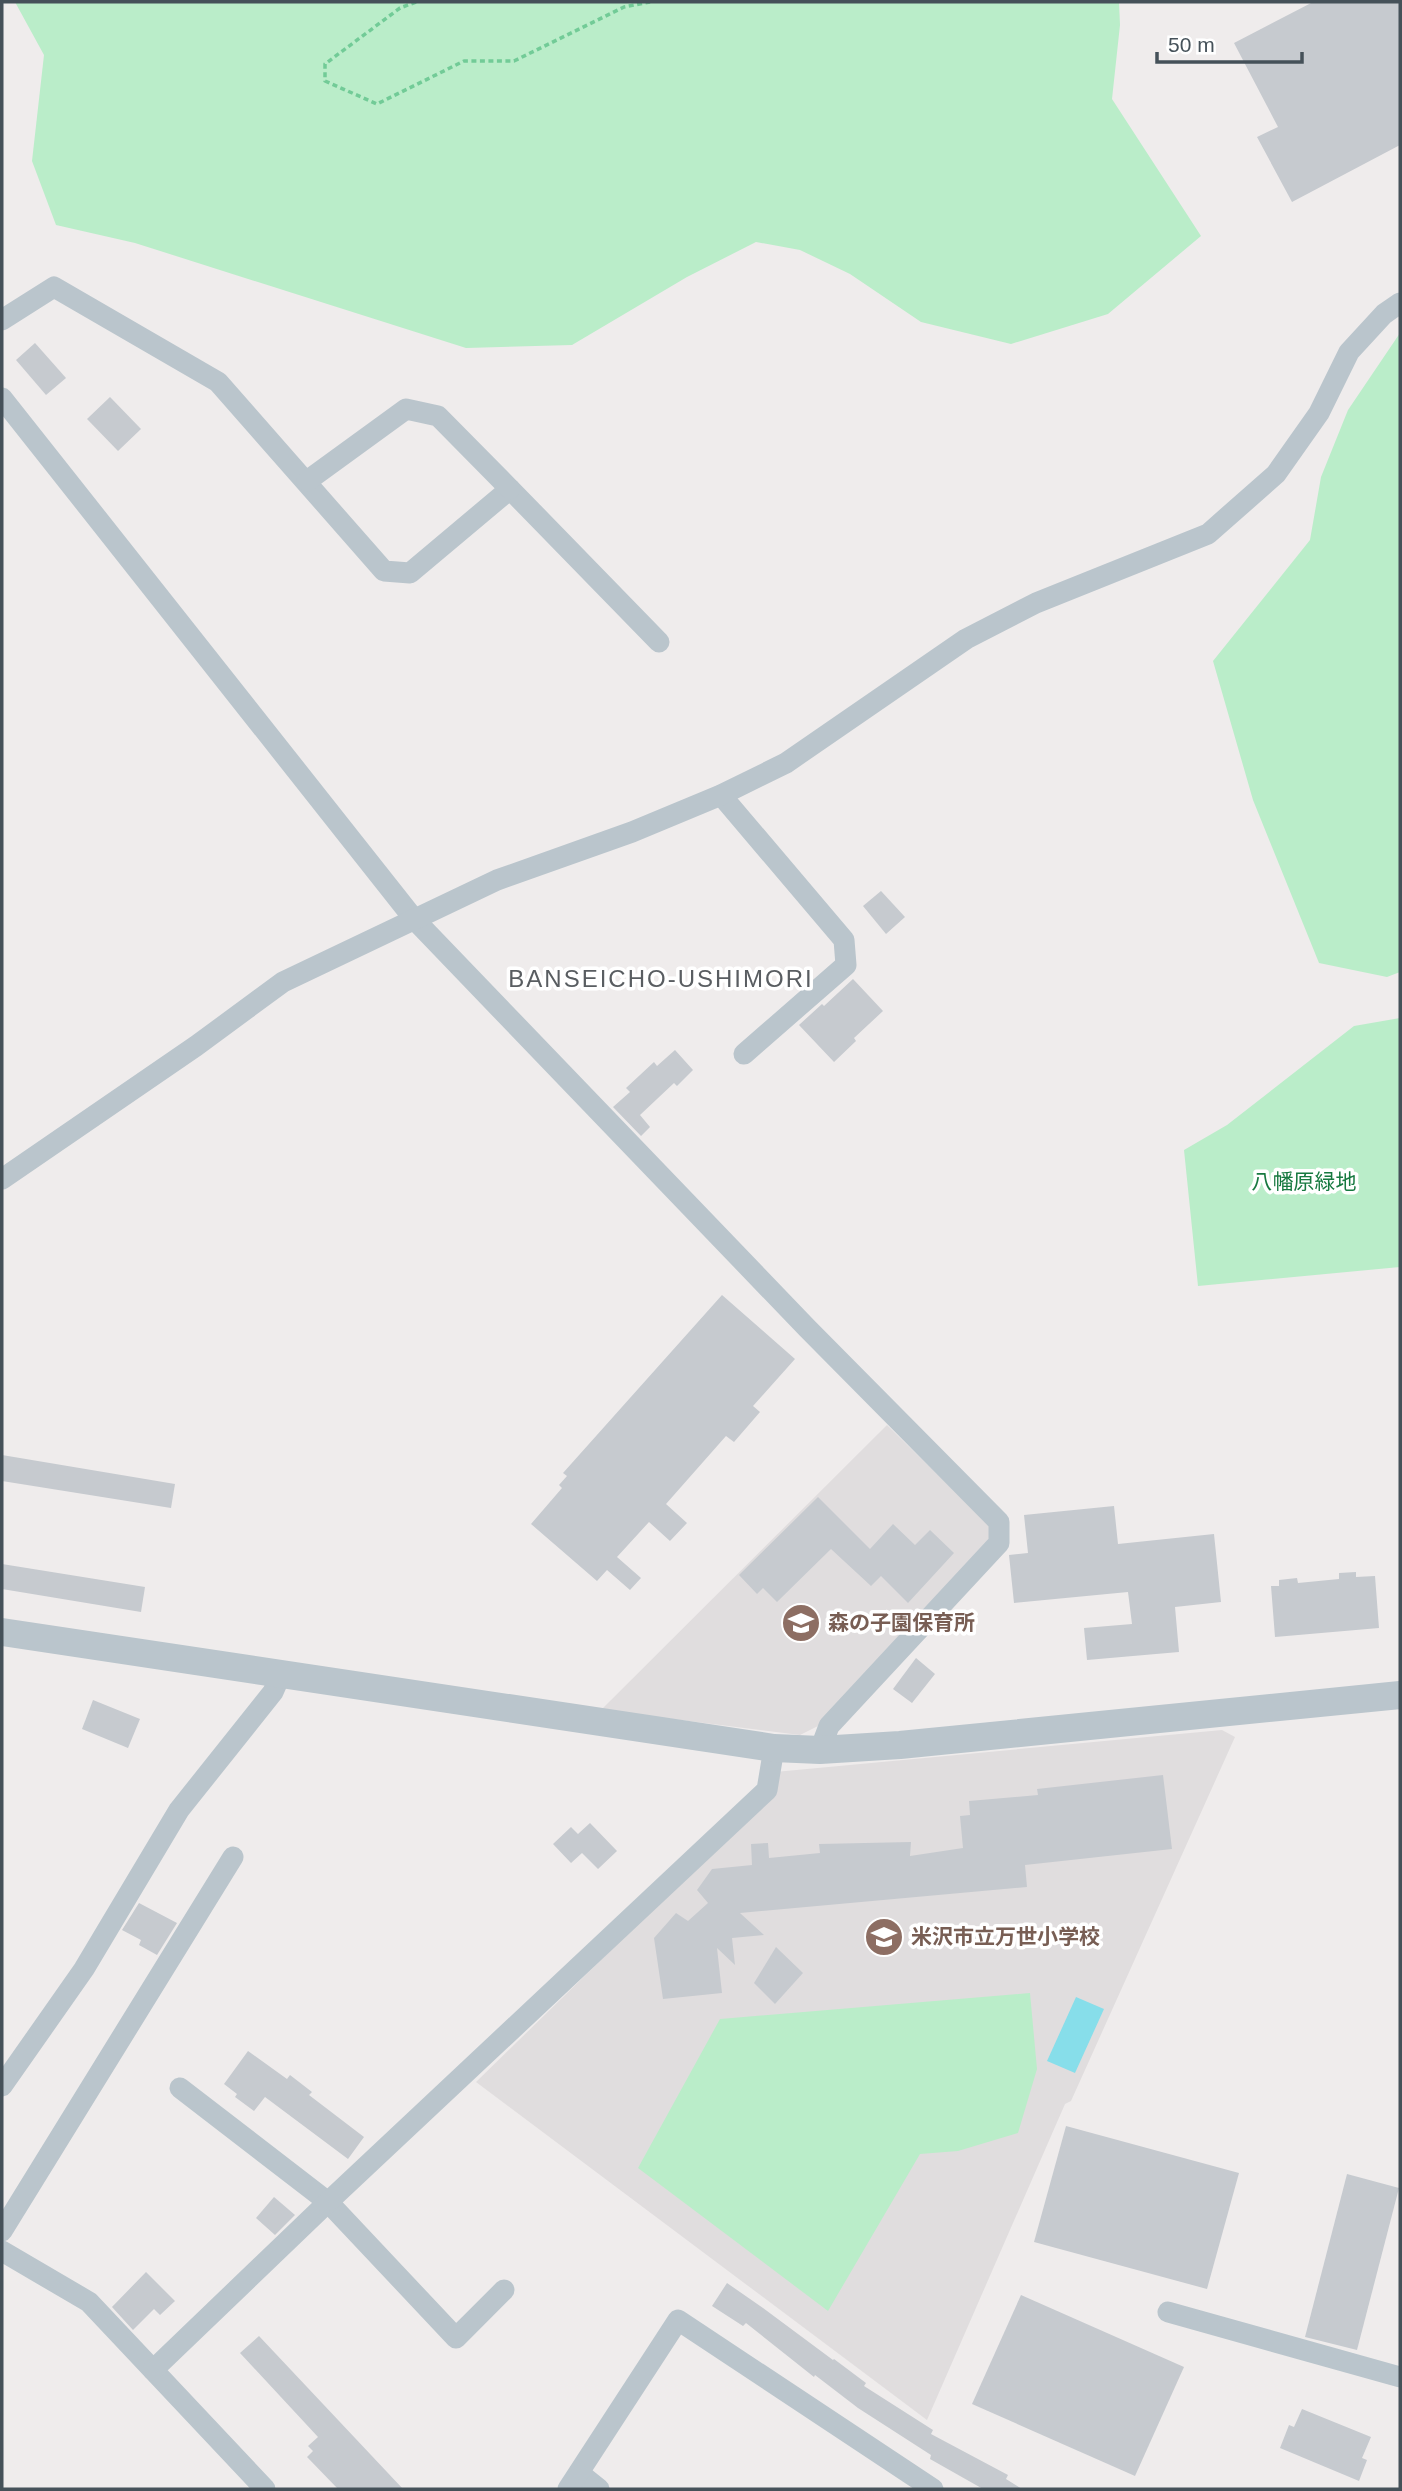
<svg xmlns="http://www.w3.org/2000/svg" width="1402" height="2491" font-family="Helvetica,'Noto Sans JP',sans-serif">
<style>
.education{fill:#e0ddde}
.green{fill:#baedc9}
.water{fill:#87deea}
.building{fill:#c6cacf}
.lines{fill:none;stroke-linecap:round;stroke-linejoin:round}
.path{stroke:#72cb97;stroke-width:3.5;stroke-dasharray:5 3.5;stroke-linecap:butt}
.minor{stroke:#bac5cc;stroke-width:21}
.tertiary{stroke:#bac5cc;stroke-width:28}
.labels{text-anchor:middle;stroke-width:7;stroke-linejoin:round;paint-order:stroke}
.park-label{font-size:21px;fill:#177940;stroke:#fff}
.education-label{font-size:21px;font-weight:bold;fill:#785e54;stroke:#fff;text-anchor:start}
.quarter-label{font-size:24px;letter-spacing:2px;fill:#595d61;stroke:#fff}
</style>
<rect width="100%" height="100%" fill="#efecec"/>
<g class="education">
<polygon points="887,1425 991,1527 992,1536 822,1724 800,1735 601,1710"/>
<polygon points="1222,1730 1235,1737 1071,2101 1065,2104 927,2420 476,2082 772,1793 775,1772"/>
</g>
<g class="green">
<polygon points="15,2 1119,2 1120,25 1112,99 1201,236 1108,314 1011,344 921,322 850,274 800,250 756,242 687,277 572,345 466,348 135,243 56,225 32,161 44,55"/>
<polygon points="1400,333 1400,972 1387,977 1319,963 1253,800 1213,661 1310,540 1321,477 1348,410"/>
<polygon points="1400,1018 1400,1267 1198,1286 1184,1150 1227,1125 1354,1026"/>
<polygon points="1030,1993 1037,2069 1018,2133 958,2151 920,2154 828,2311 638,2168 720,2019"/>
</g>
<polygon class="water" points="1076,1997 1104,2009 1075,2073 1047,2061"/>
<g class="building">
<polygon points="1313,2 1400,2 1400,145 1292,202 1257,137 1278,127 1234,43"/>
<polygon points="35,343 66,378 46,395 16,360"/>
<polygon points="110,397 141,429 118,451 87,419"/>
<polygon points="881,891 905,917 886,934 863,906"/>
<polygon points="853,979 883,1011 854,1038 856,1041 834,1062 799,1025 822,1004 824,1006"/>
<polygon points="675,1050 693,1070 677,1086 674,1083 640,1115 650,1127 641,1136 613,1107 630,1092 626,1088 654,1062 657,1066"/>
<polygon points="722,1295 795,1359 753,1406 760,1412 734,1442 726,1436 666,1504 687,1523 670,1541 649,1522 617,1557 641,1578 630,1590 607,1570 597,1581 531,1524 562,1488 559,1485 567,1476 563,1473"/>
<polygon points="2,1455 175,1484 171,1508 2,1481"/>
<polygon points="818,1497 870,1549 893,1524 915,1545 930,1530 954,1553 908,1603 881,1576 871,1586 831,1549 777,1602 763,1588 757,1594 739,1575"/>
<polygon points="1114,1506 1118,1544 1214,1534 1221,1602 1175,1607 1179,1652 1087,1660 1084,1628 1132,1624 1128,1592 1014,1603 1009,1555 1028,1553 1024,1515"/>
<polygon points="2,1564 145,1587 141,1612 2,1589"/>
<polygon points="1356,1572 1356,1577 1375,1576 1379,1628 1275,1637 1271,1586 1279,1586 1279,1580 1297,1578 1298,1583 1339,1579 1339,1573"/>
<polygon points="916,1658 935,1674 912,1703 893,1689"/>
<polygon points="93,1700 140,1719 128,1748 82,1729"/>
<polygon points="1163,1775 1172,1849 1025,1865 1027,1887 740,1913 764,1935 732,1938 735,1965 717,1948 722,1993 663,1999 654,1938 676,1913 688,1921 708,1903 697,1890 712,1869 752,1865 751,1844 768,1843 769,1858 820,1853 819,1844 911,1842 910,1856 963,1848 960,1816 970,1815 969,1801 1038,1795 1037,1789"/>
<polygon points="590,1823 617,1851 598,1869 582,1853 571,1863 553,1844 571,1827 578,1834"/>
<polygon points="139,1903 177,1923 157,1955 139,1945 141,1940 122,1930"/>
<polygon points="776,1947 803,1973 775,2004 754,1983"/>
<polygon points="248,2051 287,2079 290,2075 312,2092 309,2095 364,2137 348,2159 265,2097 254,2111 235,2097 237,2094 224,2084"/>
<polygon points="1066,2126 1239,2173 1207,2289 1034,2242"/>
<polygon points="1347,2174 1399,2188 1357,2350 1305,2337"/>
<polygon points="274,2197 295,2215 275,2235 256,2218"/>
<polygon points="146,2272 175,2301 160,2315 154,2309 133,2330 112,2307"/>
<polygon points="727,2283 763,2308 833,2360 834,2359 866,2383 864,2386 933,2430 931,2434 1008,2475 1006,2479 1022,2489 983,2489 930,2459 931,2455 858,2408 815,2375 814,2377 746,2323 743,2326 712,2306"/>
<polygon points="1021,2295 1184,2367 1135,2476 972,2404"/>
<polygon points="259,2336 403,2489 338,2489 307,2457 313,2451 308,2446 318,2437 240,2353"/>
<polygon points="1302,2409 1371,2437 1362,2458 1367,2460 1359,2481 1280,2448 1289,2425 1294,2427"/>
</g>
<g class="lines">
<polyline class="path" points="416,2 400,8 325,64 325,81 377,104 464,61 514,61 624,7 650,2"/>
<g class="minor">
<polyline points="2,320 54,287 218,382 384,571 410,573 510,489 659,642"/>
<polyline points="2,398 414,919 807,1328 999,1522 999,1543 829,1726 820,1750"/>
<polyline points="307,481 406,409 438,416 510,489"/>
<polyline points="721,795 844,940 846,965 744,1054"/>
<polyline points="2,1179 196,1046 283,982 497,880 632,832 721,795 786,763 966,639 1036,603 1208,534 1276,474 1319,413 1349,352 1384,314 1400,303"/>
<polyline points="2,2086 84,1969 179,1810 273,1692 281,1674"/>
<polyline points="180,2088 328,2202 456,2338 504,2290"/>
<polyline points="2,2231 233,1857"/>
<polyline points="2,2251 89,2302 265,2489"/>
<polyline points="1168,2312 1400,2377"/>
<polyline points="153,2370 328,2202 767,1790 774,1748"/>
<polyline points="579,2473 599,2489"/>
<polyline points="568,2489 678,2320 933,2489"/>
</g>
<polyline class="tertiary" points="2,1632 774,1748 820,1750 900,1745 1400,1695"/>
</g>
<defs>
<symbol id="school-disc" viewBox="-11 -11 22 22"><circle r="9.5" fill="#8d6e63" stroke="#fff"/><path d="M0-5L7-2L0 1L-7-2ZM-4 1L0 2.5L4 1V4Q0 6-4 4Z" fill="#fff"/></symbol>
</defs>
<g fill-rule="evenodd">
<use href="#school-disc" x="779" y="1601" width="44" height="44"/>
<use href="#school-disc" x="862" y="1915" width="44" height="44"/>
</g>
<g class="labels">
<g class="park-label">
<text x="1304" y="1189">八幡原緑地</text>
</g>
<g class="education-label">
<text x="828" y="1630">森の子園保育所</text>
<text x="911" y="1944">米沢市立万世小学校</text>
</g>
<g class="quarter-label">
<text x="661" y="987">BANSEICHO-USHIMORI</text>
</g>
</g>
<rect width="1402" height="2491" fill="none" stroke="#455159" stroke-width="7"/>
<path d="M1157 52v10h145v-10" fill="none" stroke="#455159" stroke-width="3.5"/>
<text x="1168" y="52" font-size="21" fill="#455159" stroke="#ffffff" stroke-width="5" paint-order="stroke">50 m</text>
</svg>
